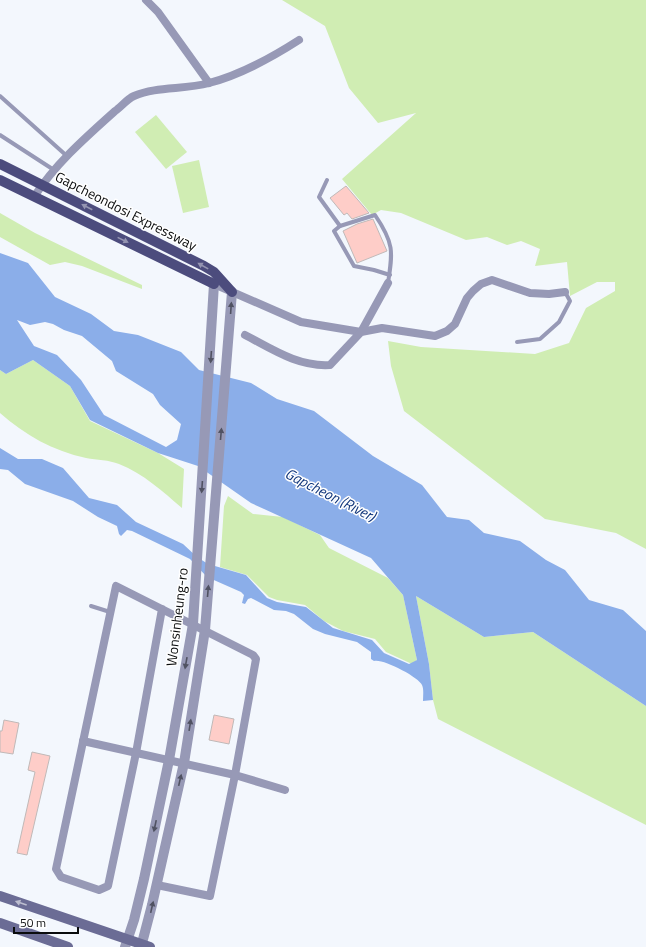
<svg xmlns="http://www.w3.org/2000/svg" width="646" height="947" font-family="'Titillium Web',sans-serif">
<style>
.green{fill:#d0edb3}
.water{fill:#8baee9;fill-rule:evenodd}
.building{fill:#fecdc8;stroke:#c0b9b8}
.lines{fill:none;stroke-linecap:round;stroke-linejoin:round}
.service{stroke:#9799b6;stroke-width:4}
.minor{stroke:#9799b6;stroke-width:8}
.tertiary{stroke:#9799b6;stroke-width:10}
.secondary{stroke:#6b6c95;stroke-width:10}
.primary{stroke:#4c4c7d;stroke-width:10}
.oneway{fill:#9494b1}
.oneway2{fill:#505262}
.oneway3{fill:#bcbdcf}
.labels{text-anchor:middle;stroke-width:3;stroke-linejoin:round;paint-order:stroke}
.street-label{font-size:14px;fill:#0a0c0d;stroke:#fff}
.water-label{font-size:15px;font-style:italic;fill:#12377c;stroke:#fff}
</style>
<rect width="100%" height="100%" fill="#f3f7fd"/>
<g class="green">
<polygon points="282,0 646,0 646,549 616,533 545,519 404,411 391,366 388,341 421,347 535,354 569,343 586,308 615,291 615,282 597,282 570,296 567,262 535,266 540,249 521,241 507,245 487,237 466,240 401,213 381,210 372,215 342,179 416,113 378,123 349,88 325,26"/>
<polygon points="156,115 187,152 166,169 135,132"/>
<polygon points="199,160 209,207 183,213 172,166"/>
<polygon points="0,213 35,233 142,285 142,289 82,266 65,262 50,265 0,237"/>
<path d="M 33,360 L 70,386 L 90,421 L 158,453 L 184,469 L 182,508 C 162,491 144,474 119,464 C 109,460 97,460 86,458 C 53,451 25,435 0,413 L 0,370 L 6,374 Z"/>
<polygon points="228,496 253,514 283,517 320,535 329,548 388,578 403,595 417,660 412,664 386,652 375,639 343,631 324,621 305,605 277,600 269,597 247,575 220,567 224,506"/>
<polygon points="416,596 484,637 533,632 646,706 646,825 438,719 433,700 429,664"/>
</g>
<path class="water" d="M 0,253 L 28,263 L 55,297 L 91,314 L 114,331 L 138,335 L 181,352 L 199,370 L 251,383 L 277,399 L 314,411 L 373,456 L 422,485 L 447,517 L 469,520 L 484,533 L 520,541 L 546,560 L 565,570 L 589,600 L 623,610 L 646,631 L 646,706 L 533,632 L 484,637 L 416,596 L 429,664 L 433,700 L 423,701 C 423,696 424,689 422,685 C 419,677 382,658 374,661 L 371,659 L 371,652 L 357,642 L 325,634 L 313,629 L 294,614 L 286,611 L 274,610 L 251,598 L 248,599 L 245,604 L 242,603 L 244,595 L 241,592 L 207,577 L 190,559 L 132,531 L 127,530 L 121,536 L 119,534 L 117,526 L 98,517 L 73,501 L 25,484 L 8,470 L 0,469 L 0,448 L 18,459 L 42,459 L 63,468 L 89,498 L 117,505 L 136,522 L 183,544 L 197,557 L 208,564 L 246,575 L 267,598 L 277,602 L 306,607 L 333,628 L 372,640 L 384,653 L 409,664 L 417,660 L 403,595 L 371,558 L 251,503 L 198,466 L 158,453 L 90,420 L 70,386 L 33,360 L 6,374 L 0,370 ZM 17,320 L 30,325 L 45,322 L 53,324 L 64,330 L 82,336 L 112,361 L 116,371 L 153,394 L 160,405 L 181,424 L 177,440 L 166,447 L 104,415 L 81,380 L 57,355 L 34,346 Z"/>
<g class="building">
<polygon points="346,186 369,213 352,219 347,213 344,215 330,198"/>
<polygon points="373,219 387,251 357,263 343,231 357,224"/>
<polygon points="214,715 234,719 229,744 209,740"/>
<polygon points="4,720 19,723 13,754 0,752 0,731 2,731"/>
<polygon points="32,752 50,756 27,855 17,853 35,772 28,770"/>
</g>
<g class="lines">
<g class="service">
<polyline points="0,96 68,157"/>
<polyline points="0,135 54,170"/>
<path d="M 327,180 L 319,197 L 340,226 L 375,215 C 394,243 393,251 388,283"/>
<polyline points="340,226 334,231 354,266 374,270 390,275"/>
<polyline points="517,342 540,339 559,322 570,301 565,292"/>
<polyline points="91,606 110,612"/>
</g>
<g class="minor">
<polyline points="146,0 158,12 209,83"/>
<path d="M 34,197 C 55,164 86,137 115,111 C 121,107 127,99 134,96 C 157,86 184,90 209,83 C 240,75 271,58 299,40"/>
<polyline points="214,284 301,322 361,332 388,283"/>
<path d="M 245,335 C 272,349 298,367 330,365 L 361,332 L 382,328 L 435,336 L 447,331 L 455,324 L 467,298 L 473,291 L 481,284 L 492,280 L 530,293 L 549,294 L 565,292"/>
<polyline points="83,741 235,775 285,790"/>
<polyline points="157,885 210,896 235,775 256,659 253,655 116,586 56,869 61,877 99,890 108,886 136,753 162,609"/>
</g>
<g class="tertiary">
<polyline points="125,947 134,920 144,879 169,760 193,624 214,284"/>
<polyline points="141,947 152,905 184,763 205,630 232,292"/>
</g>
<g class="secondary">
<polyline points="0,896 150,947"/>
<polyline points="0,923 68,947"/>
</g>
<g class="primary">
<polyline points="0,164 204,266 214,272 232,292"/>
<polyline points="0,180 214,284"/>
</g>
</g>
<defs><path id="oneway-solid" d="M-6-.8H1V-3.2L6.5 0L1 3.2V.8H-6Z"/></defs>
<g class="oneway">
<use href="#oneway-solid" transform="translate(87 207) rotate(-153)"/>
<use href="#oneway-solid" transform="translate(123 240) rotate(26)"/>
<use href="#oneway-solid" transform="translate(203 266) rotate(-151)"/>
</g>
<g class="oneway2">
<use href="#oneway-solid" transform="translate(231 308) rotate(-86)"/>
<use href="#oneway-solid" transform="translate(211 357) rotate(94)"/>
<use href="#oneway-solid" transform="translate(221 434) rotate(-85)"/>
<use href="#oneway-solid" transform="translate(202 487) rotate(94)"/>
<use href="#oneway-solid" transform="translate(208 591) rotate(-85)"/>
<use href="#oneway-solid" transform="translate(186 663) rotate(100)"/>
<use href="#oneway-solid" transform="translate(190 725) rotate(-81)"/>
<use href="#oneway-solid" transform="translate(180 780) rotate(-77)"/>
<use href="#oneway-solid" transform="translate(155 826) rotate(102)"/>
<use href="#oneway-solid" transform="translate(152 907) rotate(-77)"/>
</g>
<use class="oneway3" href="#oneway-solid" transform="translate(21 903) rotate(-161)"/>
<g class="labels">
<g class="street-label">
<text transform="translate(126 211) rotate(27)" y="5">Gapcheondosi Expressway</text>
<text transform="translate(177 617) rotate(-83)" y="5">Wonsinheung-ro</text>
</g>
<g class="water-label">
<text transform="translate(330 495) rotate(27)" y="5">Gapcheon (River)</text>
</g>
</g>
<path d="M14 927v6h64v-6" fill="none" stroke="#0a0c0d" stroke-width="2"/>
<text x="20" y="927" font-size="12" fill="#0a0c0d" stroke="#ffffff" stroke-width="3" paint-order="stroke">50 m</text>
</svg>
